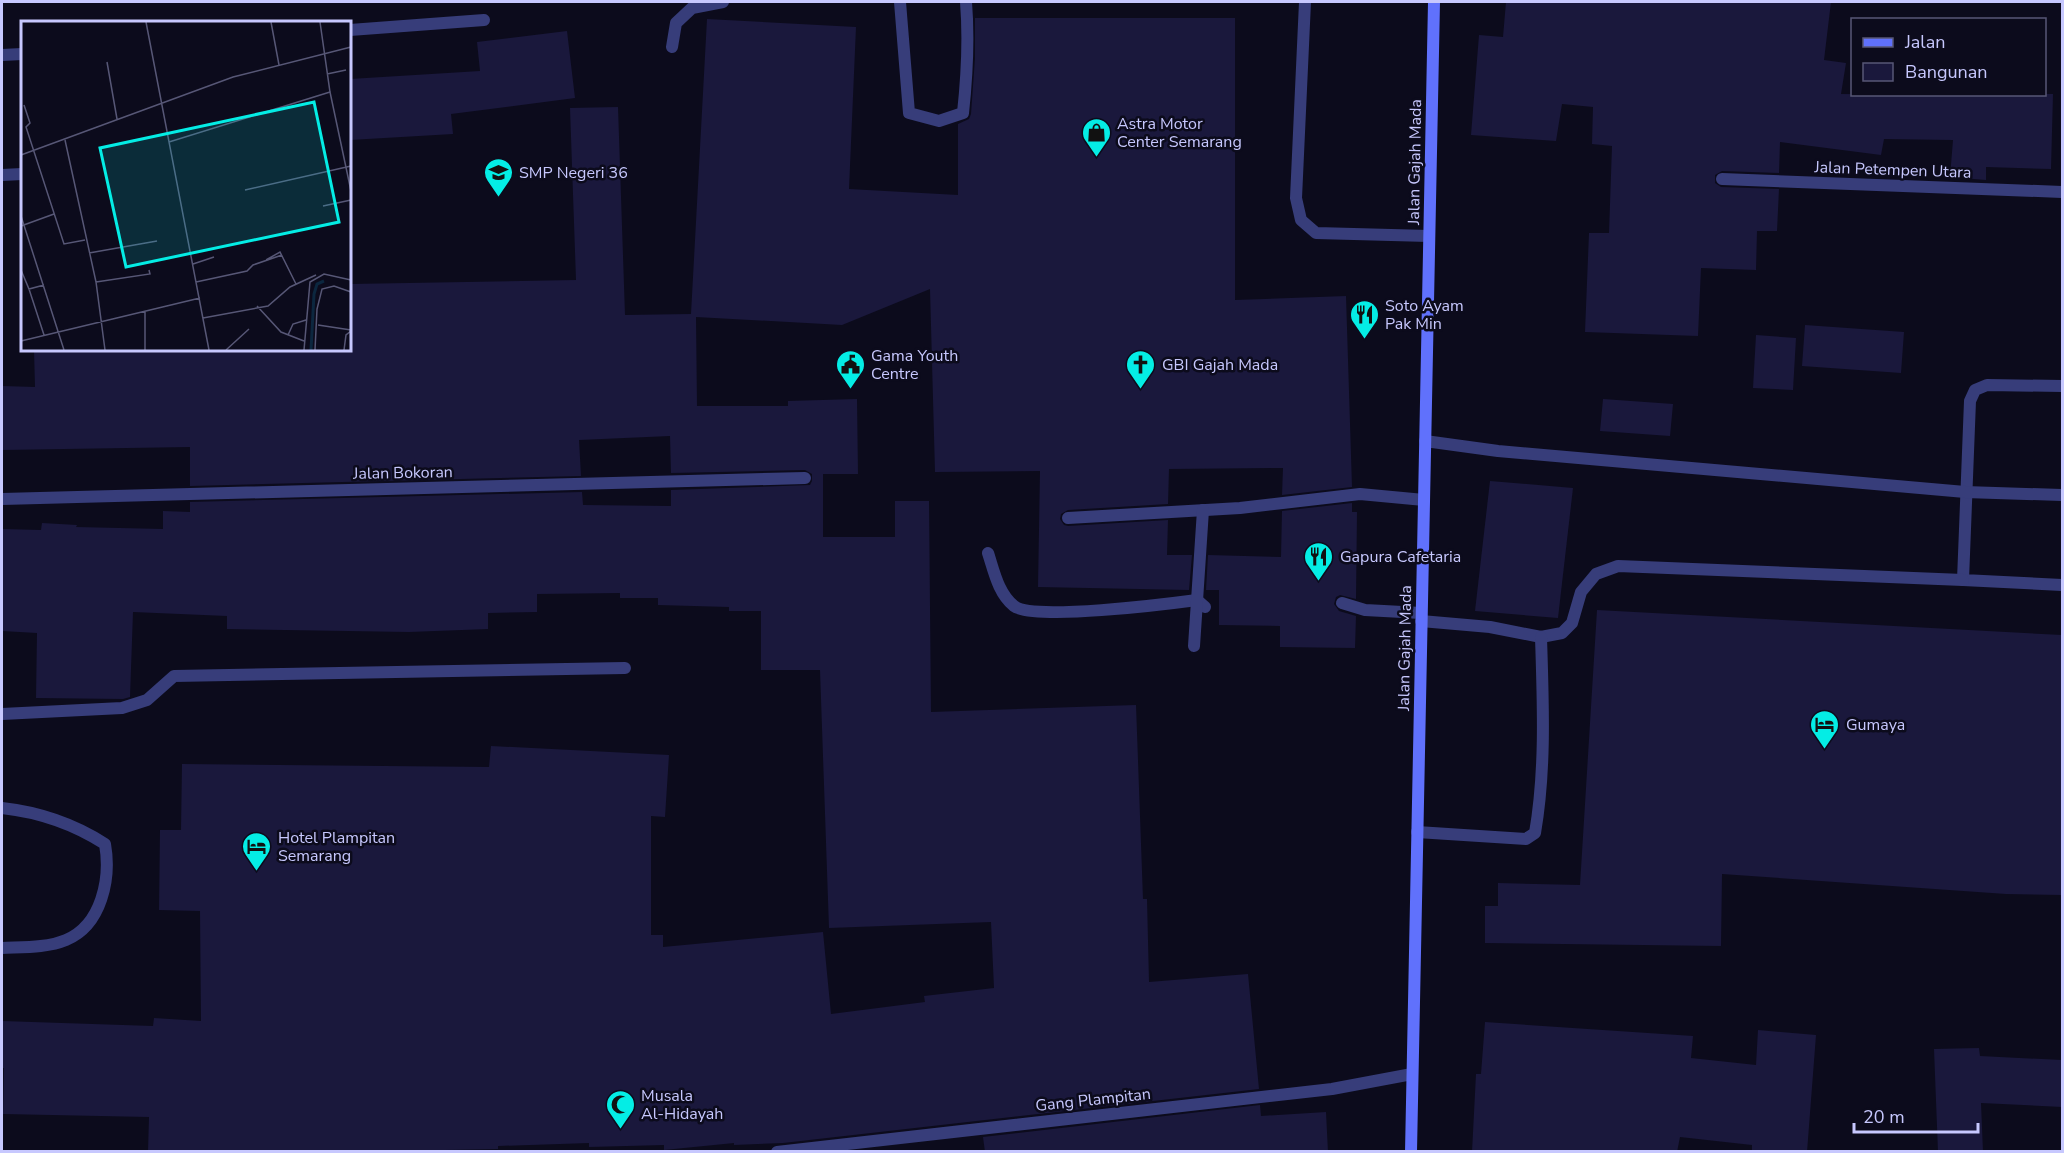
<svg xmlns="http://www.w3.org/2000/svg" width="2064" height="1153" font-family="'Nunito Sans',sans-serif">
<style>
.building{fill:#1a183c}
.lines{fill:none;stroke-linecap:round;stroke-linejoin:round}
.lane{stroke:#373d7a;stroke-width:12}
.street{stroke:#373d7a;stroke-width:12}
.secondary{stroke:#6071fc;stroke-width:12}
.labels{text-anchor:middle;stroke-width:5;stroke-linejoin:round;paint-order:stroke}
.poi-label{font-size:16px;fill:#c7c8fe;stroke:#0c0b1c;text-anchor:start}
.street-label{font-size:16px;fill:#c7c8fe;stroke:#0c0b1c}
.inset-river{fill:none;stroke:#0c273f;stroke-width:3}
.inset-road{fill:none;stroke:#575776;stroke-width:1.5}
.view{fill:#04ede5;fill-opacity:0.15;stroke:#04ede5;stroke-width:3}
.inset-edge{fill:none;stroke:#c7c8fe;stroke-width:3}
</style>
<rect width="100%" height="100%" fill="#0c0b1c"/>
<g class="building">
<polygon points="1506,2 1831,2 1824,60 1846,63 1841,94 1994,96 1994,94 2053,94 2051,169 1986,167 1986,180 1950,177 1953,140 1884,139 1881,155 1780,142 1779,173 1722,171 1715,175 1715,183 1721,187 1779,189 1777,231 1757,231 1756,270 1701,268 1698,336 1585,332 1589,233 1609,233 1612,146 1592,144 1593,107 1562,104 1556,141 1471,135 1479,35 1503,37"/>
<polygon points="975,18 1235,18 1235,300 1346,296 1352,487 1282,495 1283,468 1169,469 1168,504 1068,510 1061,514 1060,519 1064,525 1068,526 1168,520 1167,555 1192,555 1189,590 1038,587 1040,471 935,472 930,289 842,325 696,317 697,406 788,406 788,401 857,399 858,474 823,474 823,537 895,537 895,501 929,501 931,712 1136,705 1143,899 1147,899 1149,982 1248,974 1259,1089 783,1143 734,1145 734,1143 664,1150 664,1145 589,1147 589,1143 498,1146 498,1149 446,1150 446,1152 148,1152 149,1117 3,1114 4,1068 2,1068 2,1021 153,1026 154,1018 201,1021 200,911 159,910 160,830 181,830 182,764 489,767 491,746 669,755 665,817 651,816 651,935 663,935 663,947 823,932 831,1014 925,1002 924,996 994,988 991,922 829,928 820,670 761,670 761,611 729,611 729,607 658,605 658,598 620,598 620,593 537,594 537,612 488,613 488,629 409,632 227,629 227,616 133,612 130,697 123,699 36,698 37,633 2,631 2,529 41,530 42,523 77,525 76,527 163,529 163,511 190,512 190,502 582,492 583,505 671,506 671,490 810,485 812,481 812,474 805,470 671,473 670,436 579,440 581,476 190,486 190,447 2,450 2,386 35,387 34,350 350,350 350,284 576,280 570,108 618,107 625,315 691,314 707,19 856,27 849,189 958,195 958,124 969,119 971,114 975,58"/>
<polygon points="567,31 575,98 451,114 453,134 350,140 350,79 480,71 477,42"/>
<polygon points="1805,325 1904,332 1901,373 1802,366"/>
<polygon points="1756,335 1796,338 1793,390 1753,388"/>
<polygon points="1603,399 1673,404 1670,436 1600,431"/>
<polygon points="1490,481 1573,488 1558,618 1475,611"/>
<polygon points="1352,503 1352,512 1357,512 1356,599 1340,595 1336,597 1334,604 1339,611 1356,616 1355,648 1280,647 1280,626 1219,625 1219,590 1206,590 1208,555 1281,557 1282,511"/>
<polygon points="1597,610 2062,635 2062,895 2006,894 1722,874 1721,946 1485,943 1485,906 1498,906 1498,883 1580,885"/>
<polygon points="1485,1022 1693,1036 1691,1058 1756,1065 1758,1030 1816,1035 1807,1152 1752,1152 1752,1145 1680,1137 1677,1152 1472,1152 1476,1074 1481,1074"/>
<polygon points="1979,1048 1980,1056 2062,1060 2062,1107 1981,1103 1983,1152 1938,1152 1934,1049"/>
<polygon points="1260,1105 1261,1116 1326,1112 1328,1152 985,1152 983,1137"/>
</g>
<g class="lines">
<g class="lane">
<path d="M 900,2 L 909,113 L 939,121 L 963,113 C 967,76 969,39 966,2"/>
<polyline points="1305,2 1296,198 1301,220 1316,233 1429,236"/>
<polyline points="350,30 484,20"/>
<polyline points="672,47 676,23 692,8 723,2"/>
<polyline points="2,55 22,54"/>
<polyline points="2062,386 1987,385 1975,390 1970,401 1963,580 2062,585"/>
<polyline points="1425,441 1498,451 1965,492 2062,495"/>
<polyline points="1068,518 1240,508 1360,494 1424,500"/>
<path d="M 988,553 C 994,571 998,593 1014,606 C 1033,621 1167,604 1197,600 L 1205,607"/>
<polyline points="1342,603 1365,610 1421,613"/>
<polyline points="1421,621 1490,627 1541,637 1562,633 1572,623 1581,592 1596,574 1618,566 1963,580"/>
<polyline points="1194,646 1203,510"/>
<polyline points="2,714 122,708 147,700 174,676 625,668"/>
<path d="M 2,808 C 38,812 74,824 105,844 C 111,878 102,925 66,940 C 47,948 22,947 2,948"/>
<path d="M 1417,832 L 1526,839 L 1535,833 C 1546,769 1543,702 1541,637"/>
</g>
<g class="street">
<polyline points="2,175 22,174"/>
<polyline points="1722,179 2062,192"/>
<polyline points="2,499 805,478"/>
<polyline points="777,1152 1332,1089 1412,1074"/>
</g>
<polyline class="secondary" points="1411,1152 1434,2"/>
</g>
<defs>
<symbol id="shop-pin" viewBox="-11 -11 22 30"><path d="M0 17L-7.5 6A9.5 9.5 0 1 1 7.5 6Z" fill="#04ede5" stroke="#0c0b1c"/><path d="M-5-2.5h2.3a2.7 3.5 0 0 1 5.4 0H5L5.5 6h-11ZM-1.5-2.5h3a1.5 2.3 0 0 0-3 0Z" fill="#111"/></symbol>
<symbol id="school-pin" viewBox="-11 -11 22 30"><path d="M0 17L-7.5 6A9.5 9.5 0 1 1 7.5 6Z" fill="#04ede5" stroke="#0c0b1c"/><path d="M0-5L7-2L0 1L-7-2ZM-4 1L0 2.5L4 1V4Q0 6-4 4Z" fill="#111"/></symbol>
<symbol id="restaurant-pin" viewBox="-11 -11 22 30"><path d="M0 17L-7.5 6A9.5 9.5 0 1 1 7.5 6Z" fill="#04ede5" stroke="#0c0b1c"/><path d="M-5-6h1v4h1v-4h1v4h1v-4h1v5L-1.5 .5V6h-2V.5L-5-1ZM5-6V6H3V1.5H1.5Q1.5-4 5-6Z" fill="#111"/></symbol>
<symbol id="civic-pin" viewBox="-11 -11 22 30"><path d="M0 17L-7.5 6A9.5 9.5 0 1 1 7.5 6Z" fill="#04ede5" stroke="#0c0b1c"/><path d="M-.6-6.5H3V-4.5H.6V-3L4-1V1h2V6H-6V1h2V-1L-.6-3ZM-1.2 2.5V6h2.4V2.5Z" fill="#111"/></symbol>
<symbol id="church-pin" viewBox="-11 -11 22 30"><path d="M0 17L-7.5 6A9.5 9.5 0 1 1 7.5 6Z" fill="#04ede5" stroke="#0c0b1c"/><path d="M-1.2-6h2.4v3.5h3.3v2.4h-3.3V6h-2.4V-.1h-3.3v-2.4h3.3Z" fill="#111"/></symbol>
<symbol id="hotel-pin" viewBox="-11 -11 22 30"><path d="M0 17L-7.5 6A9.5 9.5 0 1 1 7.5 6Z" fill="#04ede5" stroke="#0c0b1c"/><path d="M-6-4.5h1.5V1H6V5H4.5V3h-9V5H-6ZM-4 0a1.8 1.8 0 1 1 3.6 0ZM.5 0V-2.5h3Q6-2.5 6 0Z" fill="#111"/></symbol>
<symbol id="mosque-pin" viewBox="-11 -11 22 30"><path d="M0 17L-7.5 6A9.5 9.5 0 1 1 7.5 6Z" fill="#04ede5" stroke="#0c0b1c"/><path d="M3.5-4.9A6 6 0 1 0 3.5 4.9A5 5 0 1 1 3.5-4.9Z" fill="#111"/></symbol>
</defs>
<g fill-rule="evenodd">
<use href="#shop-pin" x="1080" y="116" width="33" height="45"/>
<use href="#school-pin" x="482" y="156" width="33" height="45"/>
<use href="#restaurant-pin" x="1348" y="298" width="33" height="45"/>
<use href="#civic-pin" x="834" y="348" width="33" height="45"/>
<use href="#church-pin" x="1124" y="348" width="33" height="45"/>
<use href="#restaurant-pin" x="1302" y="540" width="33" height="45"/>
<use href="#hotel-pin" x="1808" y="708" width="33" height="45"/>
<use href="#hotel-pin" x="240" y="830" width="33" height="45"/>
<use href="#mosque-pin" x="604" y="1088" width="33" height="45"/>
</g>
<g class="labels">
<g class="poi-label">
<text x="1117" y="129">Astra Motor<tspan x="1117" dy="18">Center Semarang</tspan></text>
<text x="519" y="178">SMP Negeri 36</text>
<text x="1385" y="311">Soto Ayam<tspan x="1385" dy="18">Pak Min</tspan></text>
<text x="871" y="361">Gama Youth<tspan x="871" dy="18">Centre</tspan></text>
<text x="1162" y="370">GBI Gajah Mada</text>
<text x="1340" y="562">Gapura Cafetaria</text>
<text x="1846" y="730">Gumaya</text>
<text x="278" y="843">Hotel Plampitan<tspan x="278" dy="18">Semarang</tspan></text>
<text x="641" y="1101">Musala<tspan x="641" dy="18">Al-Hidayah</tspan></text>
</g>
<g class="street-label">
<text transform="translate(1414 162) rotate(-89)" y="6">Jalan Gajah Mada</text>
<text transform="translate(1893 169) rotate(2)" y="6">Jalan Petempen Utara</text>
<text transform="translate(403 472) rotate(-1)" y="6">Jalan Bokoran</text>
<text transform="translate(1404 648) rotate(-89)" y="6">Jalan Gajah Mada</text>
<text transform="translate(1093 1099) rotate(-6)" y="6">Gang Plampitan</text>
</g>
</g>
<g transform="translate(21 21)">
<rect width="330" height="330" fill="#0c0b1c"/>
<path class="inset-river" d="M 290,329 L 293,273 L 296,263 L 303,260"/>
<path class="inset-road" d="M 125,1 L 188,329M 250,1 L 258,44M 299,1 L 309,71 L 330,170M 86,41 L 96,98M 306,53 L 325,49M 3,84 L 9,102 L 5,106 L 43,223 L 64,219M 44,119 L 75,261 L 84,329M 148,121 L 309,71M 0,134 L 212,56 L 330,26M 224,169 L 330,145M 302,185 L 330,179M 0,195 L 43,329M 0,205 L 33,193M 68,232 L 136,220M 245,239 L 259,231 L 275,263M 172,243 L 193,236M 0,249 L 8,268 L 23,264M 75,261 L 129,253 L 128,249M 175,261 L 226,250 L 232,244 L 261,234M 8,268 L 23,314M 236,285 L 260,311 L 283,320M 182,297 L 247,285 L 269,266 L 295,254M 297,304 L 330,309M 267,314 L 272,303 L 285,299M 0,320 L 179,277M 124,329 L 124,290M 205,329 L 228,308M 283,329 L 289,261 L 303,253 L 330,259M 294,329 L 296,288 L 301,268 L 313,265 L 330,271M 323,329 L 325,314 L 330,310"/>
<path class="view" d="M 293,81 L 318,201 L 105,246 L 79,127 Z"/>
<rect width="330" height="330" class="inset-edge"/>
</g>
<rect width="2064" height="1153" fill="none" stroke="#c7c8fe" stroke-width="6"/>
<rect x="1851" y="18" width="195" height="78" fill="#0c0b1c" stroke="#575776" stroke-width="1.5"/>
<rect x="1863" y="38" width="30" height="9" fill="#6071fc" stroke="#575776" stroke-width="1.5"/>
<text x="1905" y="48" font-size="18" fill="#c7c8fe">Jalan</text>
<rect x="1863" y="63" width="30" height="18" fill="#1a183c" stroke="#575776" stroke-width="1.5"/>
<text x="1905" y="78" font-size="18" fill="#c7c8fe">Bangunan</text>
<path d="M1854 1123v9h124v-9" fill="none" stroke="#c7c8fe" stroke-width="3"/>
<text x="1863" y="1123" font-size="18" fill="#c7c8fe" stroke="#0c0b1c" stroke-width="4.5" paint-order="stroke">20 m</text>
</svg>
